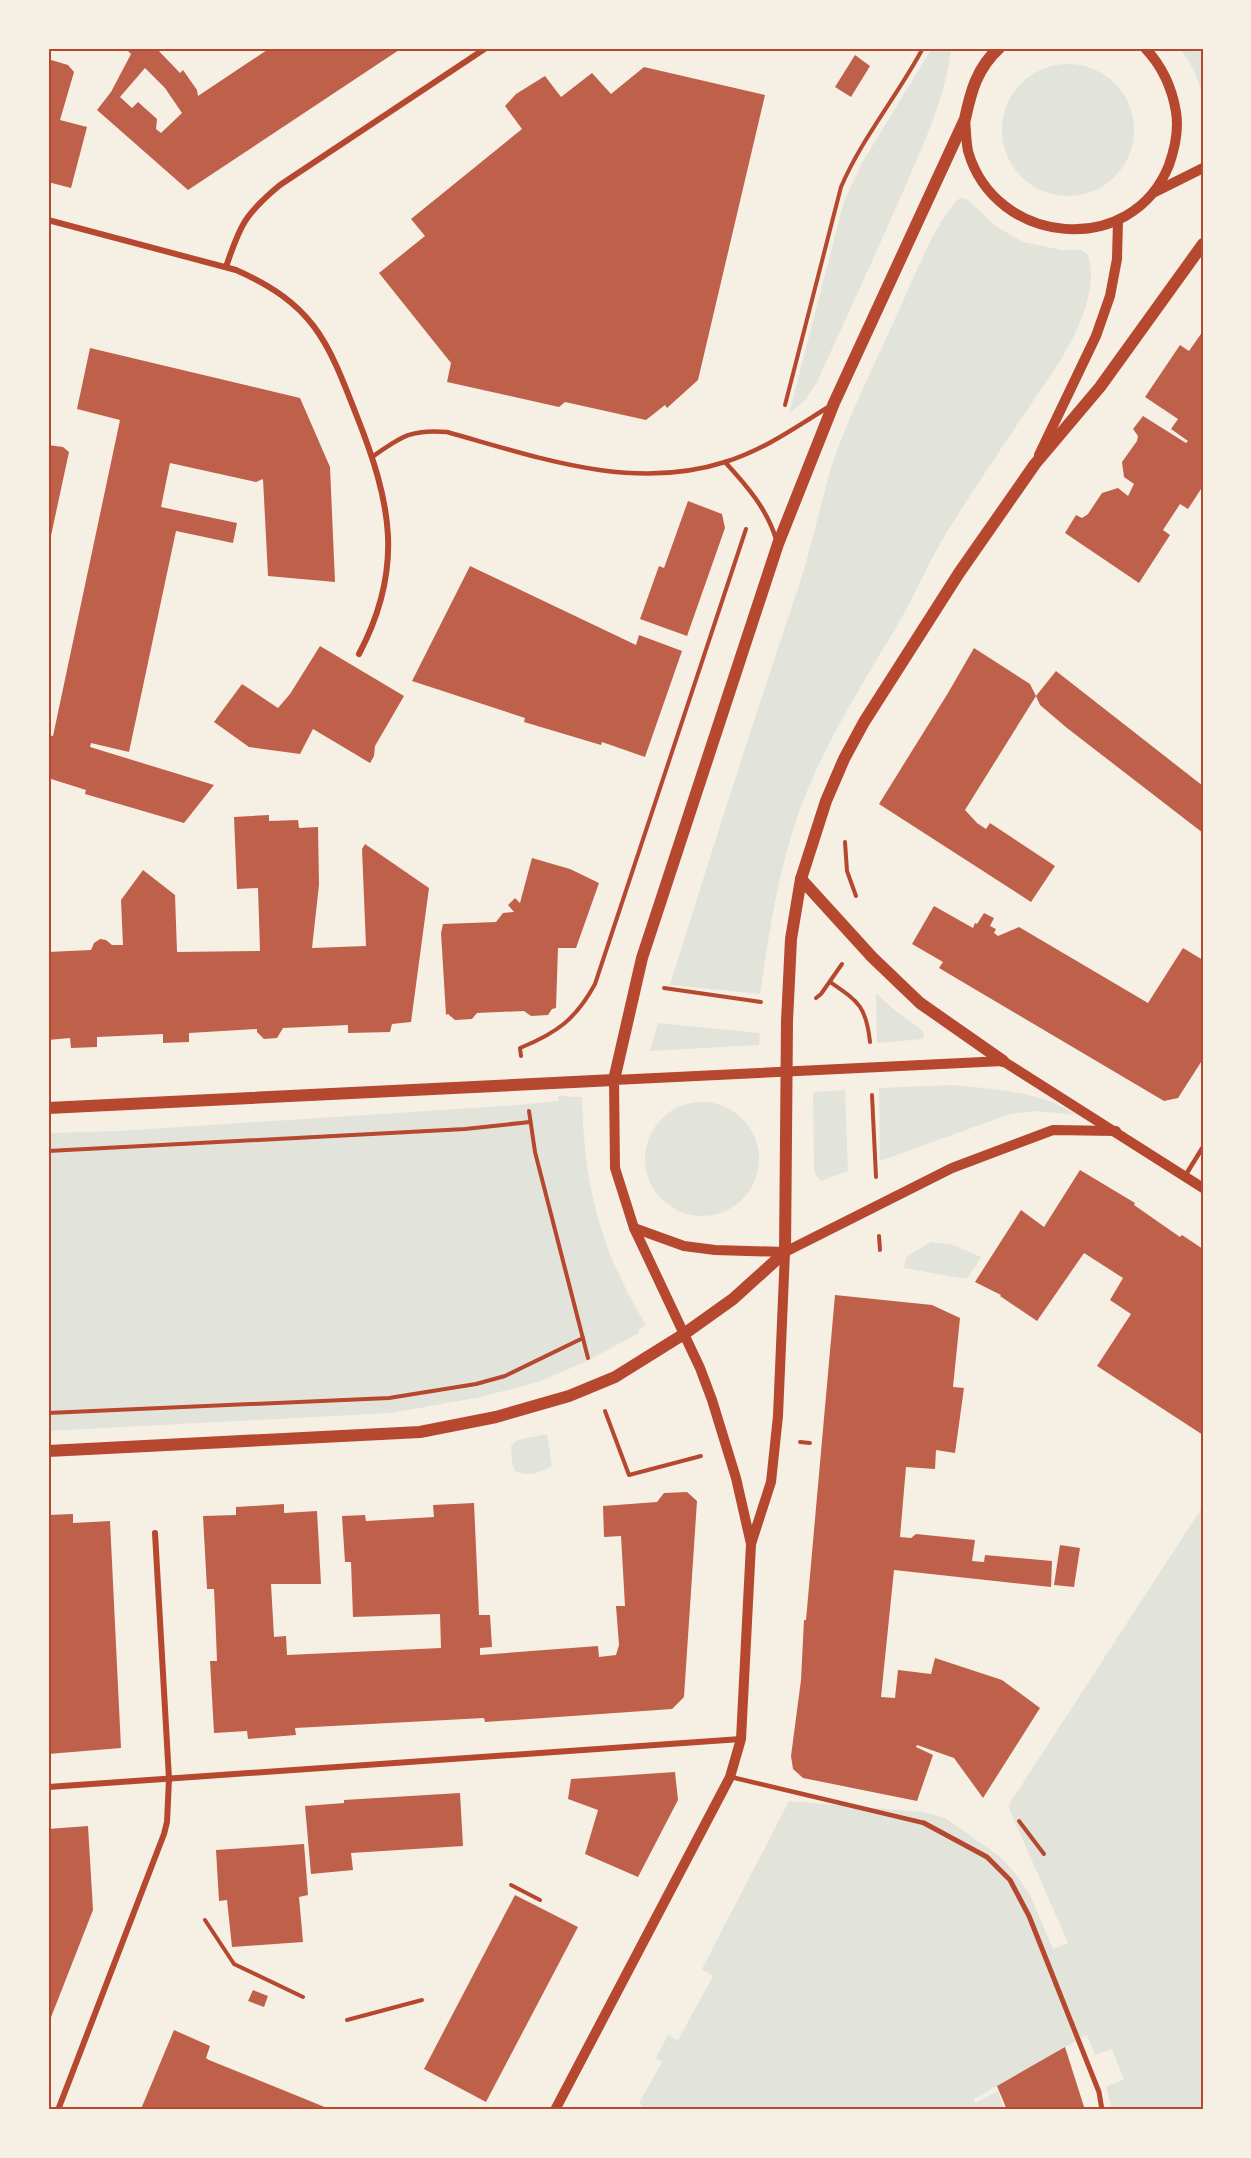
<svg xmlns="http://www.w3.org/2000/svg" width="1251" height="2158" font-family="'Noto Sans',sans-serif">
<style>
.green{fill:#e2e4dc}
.building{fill:#bf614a;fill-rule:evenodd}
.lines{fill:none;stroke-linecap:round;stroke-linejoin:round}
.path{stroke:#b5482f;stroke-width:4}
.service{stroke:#b5482f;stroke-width:4.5}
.pedestrian{stroke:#b5482f;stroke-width:5}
.minor{stroke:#b5482f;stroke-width:6}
.tertiary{stroke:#b5482f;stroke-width:10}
.secondary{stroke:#b5482f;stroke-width:12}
.neatline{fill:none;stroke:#b5482f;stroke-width:2}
</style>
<rect width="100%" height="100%" fill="#f6efe4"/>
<g class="green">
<path d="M 932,48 L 951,48 C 946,96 924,143 905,187 C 876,253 846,319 816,384 L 805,400 L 789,414 L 844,201 L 862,163 Z"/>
<polygon points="1180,48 1203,48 1203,95 1194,70"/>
<circle cx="1068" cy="130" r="66"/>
<path d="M 960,198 L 967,199 L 997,227 L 1023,242 L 1062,250 L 1081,250 L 1088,255 C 1099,289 1077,333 1060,361 C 1022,418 983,474 947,532 C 929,561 916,594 898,624 C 862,685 823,745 799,812 C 778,872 769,933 760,994 L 670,985 C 711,853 753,722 797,591 C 811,551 819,509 831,468 C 849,414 876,362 899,310 C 912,282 938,216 960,198 Z"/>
<polygon points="876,993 892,1008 921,1029 924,1033 923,1039 877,1043"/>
<polygon points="658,1023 760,1033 759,1045 650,1051"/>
<path d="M 952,1085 C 989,1089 1045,1091 1075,1115 L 1037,1111 L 1010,1114 L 880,1161 L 879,1088 Z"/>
<polygon points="845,1090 848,1171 821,1181 814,1172 813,1092"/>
<path d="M 558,1096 L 582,1097 C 584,1186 600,1249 646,1325 L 638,1330 L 639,1333 L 583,1363 L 538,1382 L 481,1397 L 391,1413 L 48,1431 L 48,1133 L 119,1131 L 516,1105 L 559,1101 Z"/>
<circle cx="702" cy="1159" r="57"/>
<polygon points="931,1242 953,1245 981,1257 967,1279 904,1268 906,1257"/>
<path d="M 547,1434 L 552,1465 C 541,1473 529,1477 515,1471 L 512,1464 L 511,1446 L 517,1440 Z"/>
<polygon points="1203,1506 1203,2110 1112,2110 1106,2087 1124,2079 1112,2049 1095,2055 1087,2035 974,2099 975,2103 998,2091 1004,2110 646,2110 639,2103 662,2062 656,2058 668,2035 678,2040 713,1976 702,1969 789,1801 923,1812 945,1818 998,1855 1015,1873 1030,1895 1053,1949 1068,1943 1008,1806"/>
</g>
<g class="building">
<path d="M 125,48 L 156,48 L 180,73 L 183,70 L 197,90 L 198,96 L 270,48 L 275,50 L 278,48 L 402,48 L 188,190 L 97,110 L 111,92 L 131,54 ZM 145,68 L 165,88 L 182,113 L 161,133 L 156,129 L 157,119 L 138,102 L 132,108 L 120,97 Z"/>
<polygon points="855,55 870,66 851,97 835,87"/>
<polygon points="48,59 68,65 74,72 60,120 87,127 71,188 48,182"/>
<polygon points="644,67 765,95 698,380 667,408 665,405 646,420 565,402 559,407 447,382 451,363 379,273 425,236 411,219 522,129 505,106 516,94 545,76 561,97 592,73 611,94"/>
<polygon points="1203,331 1203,486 1188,509 1180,504 1163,530 1170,535 1139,583 1065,533 1076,515 1082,518 1088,514 1102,493 1118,488 1128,496 1134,484 1124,477 1122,462 1137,441 1138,436 1133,429 1143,416 1186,443 1188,441 1171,429 1178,419 1145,397 1180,345 1189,351"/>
<polygon points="90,348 300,398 330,467 335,582 268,576 263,479 256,482 170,463 161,507 237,523 233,543 176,531 129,752 91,743 90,747 214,785 184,823 85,794 86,790 48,778 48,735 53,736 120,420 77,409"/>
<polygon points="48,445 63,447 69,452 49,545"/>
<polygon points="688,501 722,514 725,528 687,636 640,619 659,566 664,568"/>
<polygon points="470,566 636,645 639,635 682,651 645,757 602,742 601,745 524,722 525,718 412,681"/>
<polygon points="320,646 404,696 375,746 374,756 370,763 313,729 300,754 249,747 214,722 242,684 278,708 290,694"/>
<polygon points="974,648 1030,684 1036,696 965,810 977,823 986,829 990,823 1055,866 1031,902 879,804 948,693"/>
<polygon points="1056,671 1203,786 1203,833 1067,728 1040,705 1036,696"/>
<polygon points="269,815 269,821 298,820 299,828 318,827 319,885 312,948 366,946 362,849 365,844 429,888 411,1022 392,1024 390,1032 348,1033 348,1025 283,1028 277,1038 264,1039 257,1032 257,1029 189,1033 189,1042 163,1043 163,1034 97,1037 97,1047 71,1048 70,1038 48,1040 48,952 91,950 94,943 100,939 106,940 112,945 123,945 121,900 143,870 175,895 177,952 260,951 258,888 237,889 234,817"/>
<polygon points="532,858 570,869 599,883 576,948 558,948 556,1008 552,1009 548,1015 531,1016 524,1011 477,1013 472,1019 455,1020 448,1014 446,1015 441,933 443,924 496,922 503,913 514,912 508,905 515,898 520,903"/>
<polygon points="934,906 973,928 975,923 977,924 984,913 994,918 990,926 996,929 994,933 998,936 1019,927 1148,1003 1183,948 1203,960 1203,1059 1178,1098 1164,1101 939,968 943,962 912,944"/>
<polygon points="1080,1170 1135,1203 1134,1205 1180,1237 1182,1235 1203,1249 1203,1435 1097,1366 1131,1314 1110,1300 1123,1278 1084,1253 1037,1321 1000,1296 1001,1295 975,1282 1021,1210 1044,1227"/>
<polygon points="835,1295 932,1305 960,1318 953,1387 964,1388 955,1453 936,1450 935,1469 906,1467 900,1537 911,1538 916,1534 975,1540 972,1561 984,1562 985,1555 1052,1561 1051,1587 894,1570 881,1697 895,1698 898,1670 931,1674 935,1658 1002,1680 1040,1708 983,1798 954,1758 917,1745 916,1747 933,1755 917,1801 803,1778 793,1769 791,1756 801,1680 804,1620 806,1620"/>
<polygon points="687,1492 697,1501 684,1697 672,1709 485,1722 484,1718 295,1728 296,1735 248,1739 247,1731 214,1733 210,1661 217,1661 215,1610 214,1589 207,1589 203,1516 236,1515 236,1507 284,1504 284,1513 317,1511 321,1584 271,1584 274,1637 286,1636 287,1655 441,1648 440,1614 353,1617 351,1562 345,1562 342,1516 365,1515 366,1521 434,1517 433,1505 474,1503 479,1615 490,1615 492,1647 480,1648 480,1655 598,1646 599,1657 616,1655 619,1645 616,1606 625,1606 621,1536 604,1537 603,1506 657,1502 664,1493"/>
<polygon points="73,1514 73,1523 110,1521 121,1748 48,1754 48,1515"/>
<polygon points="1060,1545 1080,1548 1074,1587 1054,1585"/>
<polygon points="675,1772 678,1800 638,1877 585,1854 598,1810 568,1799 571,1779"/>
<polygon points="460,1793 463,1846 351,1853 353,1870 311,1874 305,1806 344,1803 344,1800"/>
<polygon points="88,1826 93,1910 48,2025 48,1829"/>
<polygon points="304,1844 308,1895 299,1897 303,1942 232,1947 227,1900 219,1901 216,1850"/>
<polygon points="515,1895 578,1927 486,2102 424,2069"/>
<polygon points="253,1990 268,1996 264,2007 248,2001"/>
<polygon points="174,2030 210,2046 206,2058 209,2060 332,2110 141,2109"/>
<polygon points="1065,2047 1085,2110 1007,2110 997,2086"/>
</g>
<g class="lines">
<g class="path">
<path d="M 785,405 L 841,187 C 862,138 898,95 923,48"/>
<polyline points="845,842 847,871 856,896"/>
<path d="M 830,982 C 859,1002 866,1006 870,1042"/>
<polyline points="664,988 761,1002"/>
<polyline points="816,998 821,994 842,964"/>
<path d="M 521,1056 L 520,1048 C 557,1033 576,1019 595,984 L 746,529"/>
<polyline points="872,1095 876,1177"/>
<polyline points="529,1111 535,1152 588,1358"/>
<polyline points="48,1151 465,1129 530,1122"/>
<polyline points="879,1236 880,1250"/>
<polyline points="605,1411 629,1475 701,1456"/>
<polyline points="48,1413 389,1398 476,1384 505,1376 583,1338"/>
<polyline points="800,1442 810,1443"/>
<polyline points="1019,1821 1044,1854"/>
<polyline points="511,1885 540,1900"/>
<polyline points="205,1920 234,1964 303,1997"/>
<polyline points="347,2020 422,2000"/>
</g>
<g class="service">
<path d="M 372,457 C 401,437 410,429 447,432 C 537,457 632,492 725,462 C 764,450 796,427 830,406"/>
<path d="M 725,462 C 747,486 767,509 776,539"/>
<polyline points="1185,1176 1203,1147"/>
<polyline points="731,1777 924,1823"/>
</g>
<polyline class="pedestrian" points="924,1823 987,1857 1010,1880 1029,1916 1099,2092 1102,2110"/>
<g class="minor">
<path d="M 48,220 L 236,270 C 313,304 327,339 356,414 C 391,502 405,567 359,654"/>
<path d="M 226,267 C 240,225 245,214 280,185 L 486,48"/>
<polyline points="48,1787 741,1739"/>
<polyline points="58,2110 164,1834 167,1822 169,1779 155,1533"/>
</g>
<g class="tertiary">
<path d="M 965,119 C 966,129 966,141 968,151 C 995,246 1132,259 1169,165 C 1175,148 1179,130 1176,112 C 1172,87 1162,66 1145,48"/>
<polyline points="1155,192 1203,168"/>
<polyline points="1039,455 1096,336 1110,296 1117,259 1118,220"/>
<polyline points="634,1228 684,1246 715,1250 785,1252 952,1168 1053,1130 1116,1131"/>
<polyline points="751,1544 736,1478 712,1400 700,1368 634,1228 615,1168 614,1080 1003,1061 1203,1188"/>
<polyline points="555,2110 730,1777 741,1739 751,1544 771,1482 778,1416 785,1252"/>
</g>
<g class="secondary">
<polyline points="801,879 872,957 920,1003 1003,1061"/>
<path d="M 48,1108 L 614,1080 L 642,958 L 778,544 L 834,403 L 965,119 C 971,91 977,68 999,48"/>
<polyline points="48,1451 420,1432 496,1417 569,1396 615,1377 684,1334 733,1299 785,1252 787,1021 791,939 801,879 826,801 844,759 864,722 959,573 1035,464 1100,387 1203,244"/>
</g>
</g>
<rect width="1251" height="2158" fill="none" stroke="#f6efe4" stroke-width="99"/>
<rect x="50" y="50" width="1152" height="2058" class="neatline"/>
</svg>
